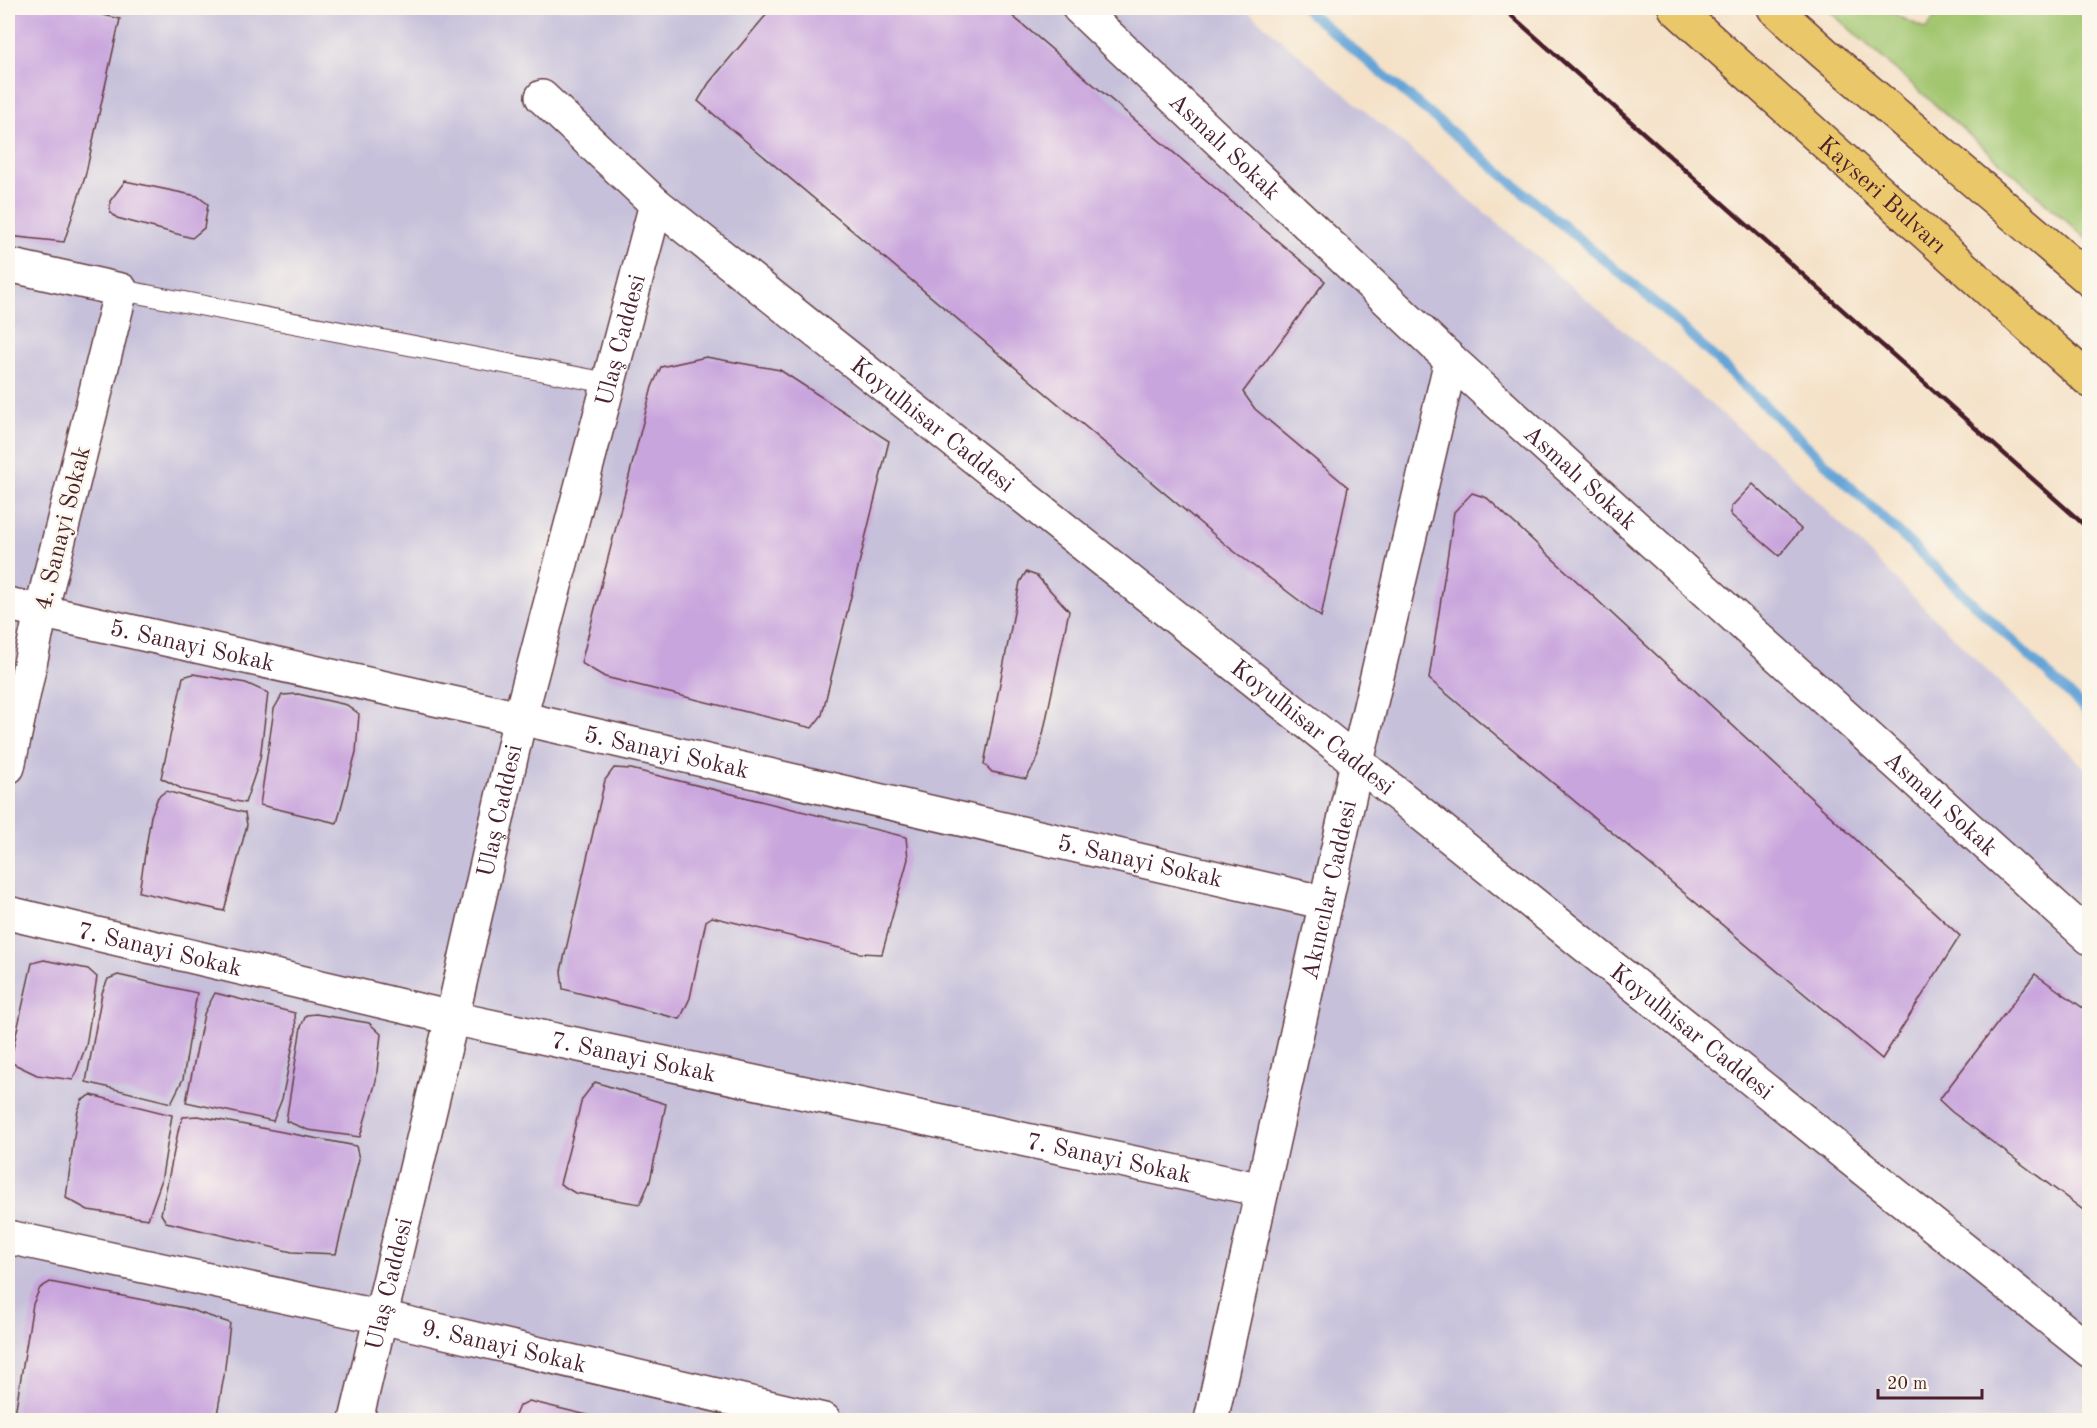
<svg xmlns="http://www.w3.org/2000/svg" width="2097" height="1428" font-family="'Old Standard TT',serif">
<style>
.industrial{fill:#c6c0da}
.green{fill:#a2c670;stroke:#76724e;stroke-width:1.5}
.lines{fill:none;stroke-linecap:round;stroke-linejoin:round}
.stream{stroke:#65a4d7;stroke-width:10}
.building{fill:#c9a5dd}
.lane-casing{stroke:#643c42;stroke-width:22}
.street-casing{stroke:#643c42;stroke-width:36}
.highway-casing{stroke:#643c42;stroke-width:36}
.lane{stroke:#fff;stroke-width:20}
.street{stroke:#fff;stroke-width:33}
.highway{stroke:#eac769;stroke-width:33}
.rail{stroke:#4a1f2b;stroke-width:4.5}
.labels{text-anchor:middle;stroke-width:5;stroke-linejoin:round;paint-order:stroke}
.street-label{font-size:24px;fill:#4a1f2b;stroke:#fbf7ec}
</style>
<rect width="100%" height="100%" fill="#fbf7ec"/>
<filter id="ink" filterUnits="userSpaceOnUse"><feTurbulence type="fractalNoise" baseFrequency=".0167" numOctaves="2"/><feDisplacementMap in="SourceGraphic" scale="12" xChannelSelector="R" yChannelSelector="G"/><feConvolveMatrix kernelMatrix="1 2 1 2 8 2 1 2 1" color-interpolation-filters="sRGB"/></filter>
<filter id="wash" filterUnits="userSpaceOnUse"><feTurbulence type="fractalNoise" baseFrequency=".008" numOctaves="4" result="noise"/><feDisplacementMap in="SourceGraphic" scale="24" xChannelSelector="R" yChannelSelector="G"/><feGaussianBlur stdDeviation="1.35" result="paint"/><feColorMatrix in="noise" values="0 0 0 0 0 0 0 0 0 0 0 0 0 0 0 0 0 1.4 0 .05"/><feComposite in="paint" operator="in"/></filter>
<g filter="url(#wash)">
<rect width="100%" height="100%" fill="#f4e1c7"/>
<polygon class="industrial" points="8,8 1244,8 1776,460 2089,772 2089,1420 8,1420"/>
<polygon class="green" points="1826,8 1888,8 1898,16 1926,29 1942,8 2089,8 2089,241"/>
<g class="lines">
<polyline class="stream" points="1304,8 1665,311 2090,714"/>
</g>
<g id="blocks">
<g class="building">
<polygon points="8,8 76,8 120,19 85,177 64,242 8,236"/>
<polygon points="772,8 1003,8 1325,281 1243,392 1255,409 1348,487 1321,617 1231,549 698,101 709,83"/>
<polygon points="125,181 197,196 208,204 204,228 192,238 117,218 110,212 110,201"/>
<polygon points="706,357 780,370 889,441 822,715 812,728 605,677 581,663 652,387 661,367"/>
<polygon points="1753,484 1801,529 1779,556 1731,515 1731,507"/>
<polygon points="1472,493 1487,498 1960,936 1882,1059 1429,679 1454,512"/>
<polygon points="1026,572 1037,576 1069,611 1038,758 1026,779 992,772 984,764 1020,582"/>
<polygon points="193,674 246,683 268,693 260,759 245,803 184,790 161,778 183,677"/>
<polygon points="298,694 347,705 359,714 356,752 337,823 260,805 274,709 282,695"/>
<polygon points="614,768 631,769 906,837 908,859 882,954 860,953 712,917 706,921 690,998 680,1019 563,989 561,971 605,780"/>
<polygon points="166,791 245,813 247,825 224,911 139,892 151,816 158,797"/>
<polygon points="44,960 88,969 97,977 86,1046 73,1080 37,1075 10,1062 32,963"/>
<polygon points="2035,974 2090,1013 2090,1215 1952,1112 1939,1100"/>
<polygon points="118,975 197,993 183,1079 171,1103 86,1082 102,993 108,979"/>
<polygon points="215,993 295,1013 296,1030 282,1099 273,1121 186,1102 204,1014"/>
<polygon points="316,1014 369,1023 381,1034 376,1081 360,1137 308,1130 286,1121 301,1027 306,1015"/>
<polygon points="595,1082 666,1104 650,1181 640,1204 575,1193 560,1184 582,1099"/>
<polygon points="91,1095 172,1115 161,1182 148,1219 88,1210 66,1198 77,1114 82,1100"/>
<polygon points="198,1116 356,1146 359,1159 336,1254 292,1252 166,1222 161,1214 179,1127 183,1117"/>
<polygon points="50,1282 185,1308 230,1323 224,1376 216,1420 14,1420 33,1304 40,1288"/>
<polygon points="529,1401 608,1420 513,1420 519,1406"/>
</g>
</g>
</g>
<g filter="url(#ink)">
<use href="#blocks" fill-opacity="0" stroke="#643c42" stroke-width="1.5"/>
<g class="lines">
<defs>
<polyline id="lane" points="121,290 608,383"/>
<g id="street">
<path id="s1" d="M 1079,8 L 1451,360 L 2090,938"/>
<path id="s2" d="M 542,97 L 656,204 L 1357,762 L 2090,1351"/>
<polyline points="8,265 121,290 41,612 8,767"/>
<path id="s3" d="M 8,604 L 520,718 L 1326,903"/>
<path id="s4" d="M 8,913 L 452,1018 L 1262,1190"/>
<path id="s5" d="M 8,1237 L 381,1317 L 824,1420"/>
<path id="s6" d="M 356,1420 L 452,1018 L 520,718 L 656,204"/>
<path id="s7" d="M 1211,1420 L 1357,762 L 1451,360"/>
</g>
<g id="highway">
<path id="s8" d="M 1675,8 L 2090,381"/>
<polyline points="1774,8 1824,53 2090,280"/>
</g>
</defs>
<use href="#lane" class="lane-casing"/>
<use href="#street" class="street-casing"/>
<use href="#highway" class="highway-casing"/>
<use href="#lane" class="lane"/>
<use href="#street" class="street"/>
<use href="#highway" class="highway"/>
<polyline class="rail" points="1503,8 2090,530"/>
</g>
</g>
<g class="labels">
<g class="street-label">
<text dy="8" stroke="none"><textPath href="#s1" startOffset="201">Asmalı Sokak</textPath></text>
<text dy="8" stroke="none"><textPath href="#s8" startOffset="279">Kayseri Bulvarı</textPath></text>
<text dy="8" stroke="none"><textPath href="#s6" startOffset="1112">Ulaş Caddesi</textPath></text>
<text dy="8" stroke="none"><textPath href="#s2" startOffset="510">Koyulhisar Caddesi</textPath></text>
<text dy="8" stroke="none"><textPath href="#s1" startOffset="687">Asmalı Sokak</textPath></text>
<text transform="translate(62 528) rotate(-76)" y="8">4. Sanayi Sokak</text>
<text dy="8" stroke="none"><textPath href="#s3" startOffset="189">5. Sanayi Sokak</textPath></text>
<text dy="8" stroke="none"><textPath href="#s2" startOffset="996">Koyulhisar Caddesi</textPath></text>
<text dy="8" stroke="none"><textPath href="#s3" startOffset="675">5. Sanayi Sokak</textPath></text>
<text dy="8" stroke="none"><textPath href="#s1" startOffset="1173">Asmalı Sokak</textPath></text>
<text dy="8" stroke="none"><textPath href="#s6" startOffset="626">Ulaş Caddesi</textPath></text>
<text dy="8" stroke="none"><textPath href="#s3" startOffset="1161">5. Sanayi Sokak</textPath></text>
<text dy="8" stroke="none"><textPath href="#s7" startOffset="543">Akıncılar Caddesi</textPath></text>
<text dy="8" stroke="none"><textPath href="#s4" startOffset="156">7. Sanayi Sokak</textPath></text>
<text dy="8" stroke="none"><textPath href="#s2" startOffset="1482">Koyulhisar Caddesi</textPath></text>
<text dy="8" stroke="none"><textPath href="#s4" startOffset="642">7. Sanayi Sokak</textPath></text>
<text dy="8" stroke="none"><textPath href="#s4" startOffset="1128">7. Sanayi Sokak</textPath></text>
<text dy="8" stroke="none"><textPath href="#s6" startOffset="140">Ulaş Caddesi</textPath></text>
<text dy="8" stroke="none"><textPath href="#s5" startOffset="508">9. Sanayi Sokak</textPath></text>
</g>
</g>
<rect width="2097" height="1428" fill="none" stroke="#fbf7ec" stroke-width="30"/>
<path d="M1878 1389v9h104v-9" fill="none" stroke="#4a1f2b" stroke-width="3"/>
<text x="1887" y="1389" font-size="18" fill="#4a1f2b" stroke="#fbf7ec" stroke-width="4.5" paint-order="stroke">20 m</text>
</svg>
